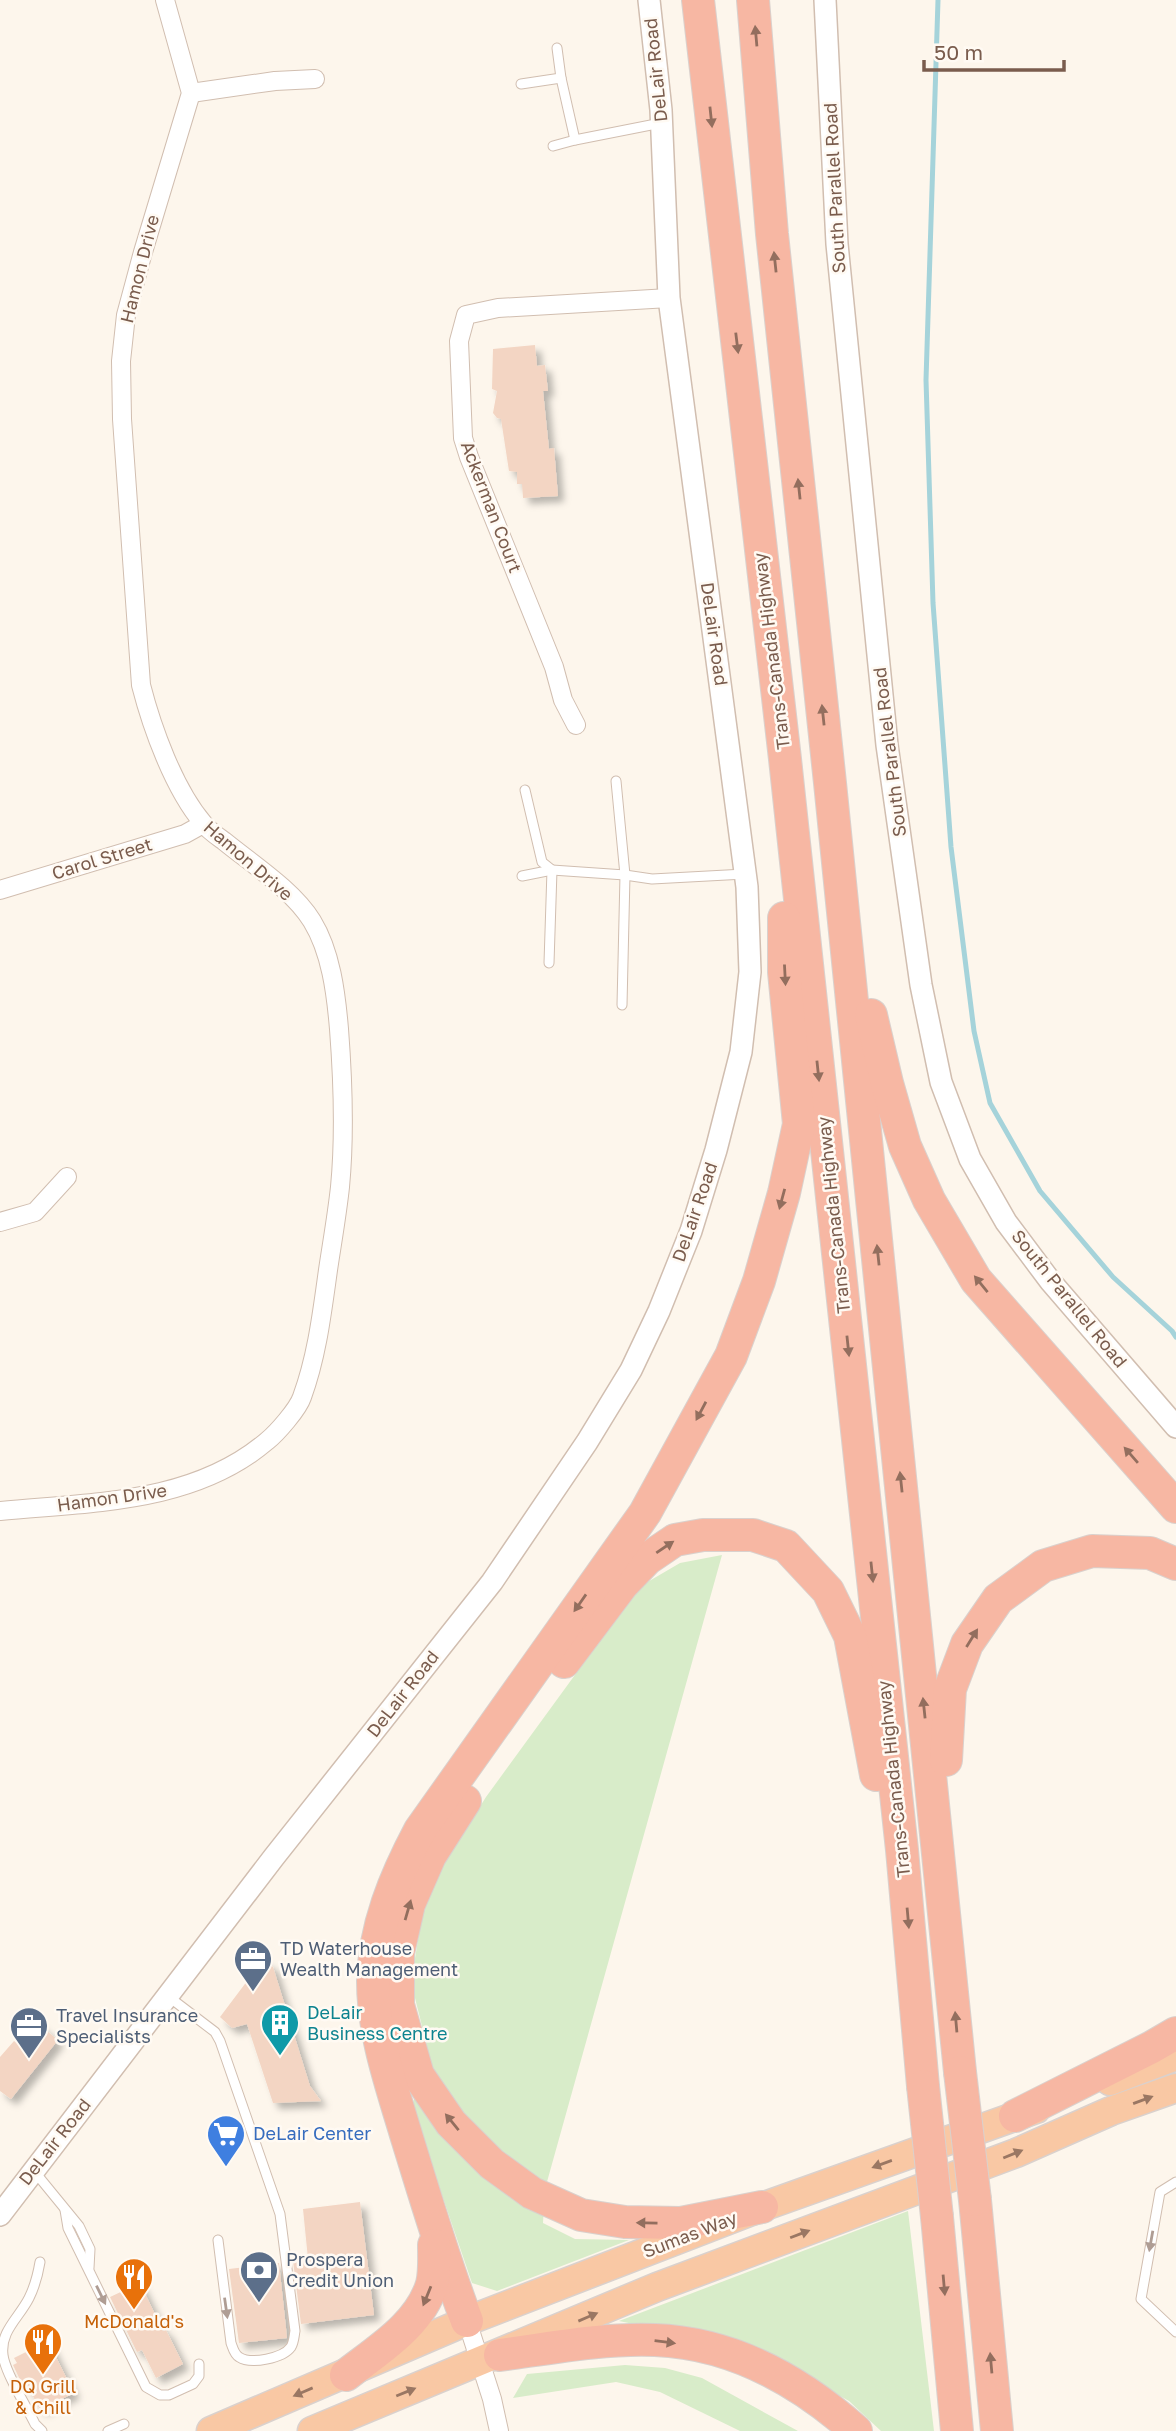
<svg xmlns="http://www.w3.org/2000/svg" width="1176" height="2431" font-family="'Golos Text',sans-serif">
<style>
.green{fill:#d8ecc9}
.lines{fill:none;stroke-linecap:round;stroke-linejoin:round}
.stream{stroke:#a5d3da;stroke-width:5}
.building{fill:#f3d5c3;filter:url(#shadow)}
.service-casing{stroke:#d1beb0;stroke-width:11}
.minor-casing{stroke:#d1beb0;stroke-width:20}
.tertiary-casing{stroke:#d1beb0;stroke-width:24}
.trunk-casing{stroke:#dad1cd;stroke-width:31}
.motorway-casing{stroke:#dad1cd;stroke-width:34}
.service{stroke:#fff;stroke-width:9}
.minor{stroke:#fff;stroke-width:18}
.tertiary{stroke:#fff;stroke-width:21}
.trunk{stroke:#f9c8a4;stroke-width:28}
.motorway{stroke:#f7b7a3;stroke-width:32}
.motorway-bridge-casing{stroke:#dad1cd;stroke-width:34;stroke-linecap:butt}
.motorway-bridge{stroke:#f7b7a3;stroke-width:32}
.oneway{fill:#936e5e}
.oneway2{fill:#9a7763}
.oneway3{fill:#af9d94}
.labels{text-anchor:middle;stroke-width:5;stroke-linejoin:round;paint-order:stroke}
.street-label{font-size:18px;fill:#7a5c4d;stroke:#fffaf3}
.service-label{font-size:18px;fill:#4e5e75;stroke:#fffaf3;text-anchor:start}
.culture-label{font-size:18px;fill:#0d838f;stroke:#fffaf3;text-anchor:start}
.shop-label{font-size:18px;fill:#366cbe;stroke:#fffaf3;text-anchor:start}
.food-label{font-size:18px;fill:#c56008;stroke:#fffaf3}
</style>
<defs>
<filter id="shadow"><feDropShadow dx="6" dy="6" stdDeviation="3.5" flood-color="#0004"/></filter>
</defs>
<rect width="100%" height="100%" fill="#fdf6ec"/>
<g class="green">
<polygon points="722,1555 545,2189 543,2223 575,2239 629,2240 497,2291 472,2283 412,2107 427,2046 411,1982 426,1892 486,1797 639,1587 680,1563"/>
<polygon points="908,2211 934,2431 881,2431 849,2401 759,2350 619,2321"/>
<polygon points="625,2365 665,2368 702,2378 798,2431 740,2431 660,2392 616,2382 513,2398 527,2374"/>
</g>
<g class="lines">
<polyline class="stream" points="938,0 926,380 933,603 951,847 974,1031 990,1103 1040,1191 1113,1277 1172,1331 1176,1337"/>
</g>
<g class="building">
<polygon points="535,345 537,366 545,365 548,391 543,391 549,449 554,448 558,496 523,498 522,484 517,484 517,472 509,471 501,419 497,418 493,413 497,391 492,389 493,349"/>
<polygon points="263,1960 273,1967 310,2086 321,2101 273,2103 247,2024 232,2028 220,2017"/>
<polygon points="37,2023 58,2040 11,2099 0,2091 0,2057 14,2041 19,2045"/>
<polygon points="360,2202 374,2315 301,2324 293,2261 308,2259 303,2209"/>
<polygon points="279,2263 287,2338 239,2343 229,2269"/>
<polygon points="140,2283 163,2331 166,2330 183,2364 156,2378 142,2350 137,2352 110,2297"/>
<polygon points="48,2341 74,2393 40,2410 28,2386 24,2388 13,2365 17,2363 14,2358"/>
</g>
<g class="lines">
<defs>
<g id="service">
<polyline points="557,48 561,78 575,140 661,123"/>
<polyline points="521,84 561,78"/>
<polyline points="553,146 575,140"/>
<polyline points="616,781 625,875 622,1005"/>
<polyline points="525,790 542,862 552,870 549,963"/>
<polyline points="522,876 552,870 625,875 652,879 745,874"/>
<path d="M 169,1997 L 215,2032 L 220,2041 L 280,2214 L 295,2331 C 294,2336 294,2342 291,2347 C 283,2358 251,2365 239,2357 C 234,2354 233,2348 231,2343 L 218,2240"/>
<polyline points="34,2171 79,2226 90,2249 89,2268"/>
<polyline points="1176,2182 1160,2192 1141,2299 1176,2332"/>
<polyline points="65,2210 68,2228 146,2387 160,2395 169,2395 193,2384 199,2376 199,2364"/>
<path d="M 40,2262 C 38,2274 35,2286 29,2298 C 19,2318 0,2331 3,2355 C 5,2373 27,2407 35,2424 L 42,2431"/>
<polyline points="108,2431 124,2424"/>
</g>
<g id="minor">
<polyline points="191,93 275,81 315,79"/>
<polyline points="576,725 563,700 554,667 469,457 463,438 459,341 466,315 498,308 669,298"/>
<polyline points="0,890 185,834 203,824"/>
<polyline points="0,1222 35,1212 67,1177"/>
<path d="M 0,1511 C 92,1502 193,1504 267,1441 C 277,1433 298,1409 302,1397 C 317,1356 322,1313 328,1270 C 332,1243 337,1215 340,1187 C 345,1135 343,1081 339,1029 C 336,993 331,952 312,921 C 293,890 252,864 224,841 C 217,836 208,830 203,823 C 174,789 152,728 141,685 L 122,419 L 121,361 L 126,315 L 143,252 L 191,93 L 165,0"/>
<polyline points="467,2321 492,2399 499,2431"/>
</g>
<g id="tertiary">
<polyline points="825,0 837,244 887,745 921,985 941,1082 970,1159 1006,1222 1051,1282 1176,1427"/>
<polyline points="0,2215 274,1857 492,1582 587,1442 631,1370 659,1311 691,1231 716,1150 741,1052 750,972 747,887 669,298 661,110 649,0"/>
</g>
<g id="trunk">
<polyline points="1110,2081 1176,2056"/>
<polyline points="211,2431 467,2321 762,2207 1036,2109"/>
<polyline points="312,2431 657,2287 1016,2153 1111,2111 1176,2088"/>
</g>
<g id="motorway">
<polyline points="698,0 785,759 902,1850 923,2086"/>
<polyline points="753,0 772,234 830,783 960,2072"/>
<polyline points="871,1015 887,1083 905,1146 929,1200 976,1280 1176,1507"/>
<polyline points="564,1662 622,1585 647,1559 675,1540 703,1535 753,1535 786,1546 828,1591 850,1636 876,1775"/>
<polyline points="946,1760 950,1689 967,1644 998,1599 1043,1566 1092,1551 1150,1553 1176,1564"/>
<polyline points="465,1801 430,1856 409,1904 398,1953 398,2005 418,2075 451,2123 492,2164 532,2193 581,2215 625,2222 681,2223 762,2207"/>
<polyline points="1015,2116 1152,2047 1176,2033"/>
<polyline points="975,2200 997,2431"/>
<polyline points="937,2217 957,2431"/>
<path d="M 467,2321 C 444,2261 426,2199 407,2138 C 392,2087 373,2035 373,1981 C 374,1927 395,1877 420,1830 L 645,1513 L 731,1356 L 759,1281 L 784,1193 L 799,1124 L 784,972 L 784,918"/>
<path d="M 500,2355 C 551,2348 603,2338 655,2340 C 733,2343 799,2380 856,2431"/>
<path d="M 346,2375 C 378,2350 420,2325 432,2284 C 435,2272 434,2257 434,2245"/>
</g>
</defs>
<use href="#service" class="service-casing"/>
<use href="#minor" class="minor-casing"/>
<use href="#tertiary" class="tertiary-casing"/>
<use href="#trunk" class="trunk-casing"/>
<use href="#motorway" class="motorway-casing"/>
<use href="#service" class="service"/>
<use href="#minor" class="minor"/>
<use href="#tertiary" class="tertiary"/>
<use href="#trunk" class="trunk"/>
<use href="#motorway" class="motorway"/>
<defs>
<g id="motorway-bridge">
<polyline points="960,2072 975,2200"/>
<polyline points="923,2086 937,2217"/>
</g>
</defs>
<use href="#motorway-bridge" class="motorway-bridge-casing"/>
<use href="#motorway-bridge" class="motorway-bridge"/>
</g>
<defs><path id="oneway-solid" d="M-6-.8H1V-3.2L6.5 0L1 3.2V.8H-6Z" transform="scale(1.75)"/></defs>
<g class="oneway">
<use href="#oneway-solid" transform="translate(756 36) rotate(-95)"/>
<use href="#oneway-solid" transform="translate(711 117) rotate(84)"/>
<use href="#oneway-solid" transform="translate(775 262) rotate(-96)"/>
<use href="#oneway-solid" transform="translate(737 343) rotate(83)"/>
<use href="#oneway-solid" transform="translate(799 489) rotate(-96)"/>
<use href="#oneway-solid" transform="translate(823 715) rotate(-96)"/>
<use href="#oneway-solid" transform="translate(785 975) rotate(87)"/>
<use href="#oneway-solid" transform="translate(818 1071) rotate(84)"/>
<use href="#oneway-solid" transform="translate(782 1199) rotate(105)"/>
<use href="#oneway-solid" transform="translate(878 1255) rotate(-96)"/>
<use href="#oneway-solid" transform="translate(981 1284) rotate(-129)"/>
<use href="#oneway-solid" transform="translate(848 1346) rotate(84)"/>
<use href="#oneway-solid" transform="translate(701 1411) rotate(118)"/>
<use href="#oneway-solid" transform="translate(1131 1455) rotate(-131)"/>
<use href="#oneway-solid" transform="translate(901 1482) rotate(-96)"/>
<use href="#oneway-solid" transform="translate(665 1547) rotate(-34)"/>
<use href="#oneway-solid" transform="translate(872 1572) rotate(84)"/>
<use href="#oneway-solid" transform="translate(580 1603) rotate(125)"/>
<use href="#oneway-solid" transform="translate(972 1638) rotate(-58)"/>
<use href="#oneway-solid" transform="translate(924 1708) rotate(-96)"/>
<use href="#oneway-solid" transform="translate(408 1910) rotate(-74)"/>
<use href="#oneway-solid" transform="translate(908 1918) rotate(85)"/>
<use href="#oneway-solid" transform="translate(956 2022) rotate(-95)"/>
<use href="#oneway-solid" transform="translate(452 2122) rotate(-129)"/>
<use href="#oneway-solid" transform="translate(647 2223) rotate(-179)"/>
<use href="#oneway-solid" transform="translate(944 2285) rotate(85)"/>
<use href="#oneway-solid" transform="translate(427 2296) rotate(112)"/>
<use href="#oneway-solid" transform="translate(665 2342) rotate(7)"/>
<use href="#oneway-solid" transform="translate(991 2363) rotate(-95)"/>
</g>
<g class="oneway2">
<use href="#oneway-solid" transform="translate(1143 2100) rotate(-20)"/>
<use href="#oneway-solid" transform="translate(1013 2154) rotate(-22)"/>
<use href="#oneway-solid" transform="translate(882 2164) rotate(160)"/>
<use href="#oneway-solid" transform="translate(800 2234) rotate(-21)"/>
<use href="#oneway-solid" transform="translate(588 2317) rotate(-23)"/>
<use href="#oneway-solid" transform="translate(303 2392) rotate(157)"/>
<use href="#oneway-solid" transform="translate(406 2392) rotate(-22)"/>
</g>
<g class="oneway3">
<use href="#oneway-solid" transform="translate(1151 2241) rotate(100)"/>
<use href="#oneway-solid" transform="translate(101 2295) rotate(64)"/>
<use href="#oneway-solid" transform="translate(226 2308) rotate(82)"/>
</g>
<defs>
<symbol id="office-pin" viewBox="-11 -11 22 30"><path d="M0 17L-7.5 6A9.5 9.5 0 1 1 7.5 6Z" fill="#5c6f8a" stroke="#fffaf3"/><path d="M-6-3h4V-5.5h4V-3h4V5H-6ZM-1-4.5V-3h2v-1.5ZM-6 0V1H6V0Z" fill="#fff"/></symbol>
<symbol id="building-pin" viewBox="-11 -11 22 30"><path d="M0 17L-7.5 6A9.5 9.5 0 1 1 7.5 6Z" fill="#0f9aa8" stroke="#fffaf3"/><path d="M-4-6H4V6H1V3H-1V6H-4ZM-2.5-4.3h1.7v1.8h-1.7ZM.8-4.3h1.7v1.8H.8ZM-2.5-1h1.7V.8h-1.7ZM.8-1h1.7V.8H.8Z" fill="#fff"/></symbol>
<symbol id="supermarket-pin" viewBox="-11 -11 22 30"><path d="M0 17L-7.5 6A9.5 9.5 0 1 1 7.5 6Z" fill="#3f7fe0" stroke="#fffaf3"/><path d="M-6-5.5h2.5l.6 2H6L4.5 2H-2.5L-4.4-4H-6ZM-1.5 3.2a1.3 1.3 0 1 0 .1 0ZM3 3.2a1.3 1.3 0 1 0 .1 0Z" fill="#fff"/></symbol>
<symbol id="bank-pin" viewBox="-11 -11 22 30"><path d="M0 17L-7.5 6A9.5 9.5 0 1 1 7.5 6Z" fill="#5c6f8a" stroke="#fffaf3"/><path d="M-6-4H6V4H-6ZM0-2.3a2.3 2.3 0 1 0 0 4.6a2.3 2.3 0 1 0 0-4.6Z" fill="#fff"/></symbol>
<symbol id="restaurant-pin" viewBox="-11 -11 22 30"><path d="M0 17L-7.5 6A9.5 9.5 0 1 1 7.5 6Z" fill="#e8710a" stroke="#fffaf3"/><path d="M-5-6h1v4h1v-4h1v4h1v-4h1v5L-1.5 .5V6h-2V.5L-5-1ZM5-6V6H3V1.5H1.5Q1.5-4 5-6Z" fill="#fff"/></symbol>
</defs>
<g fill-rule="evenodd">
<use href="#office-pin" x="231" y="1937" width="44" height="60"/>
<use href="#building-pin" x="258" y="2001" width="44" height="60"/>
<use href="#office-pin" x="7" y="2004" width="44" height="60"/>
<use href="#supermarket-pin" x="204" y="2112" width="44" height="60"/>
<use href="#bank-pin" x="237" y="2248" width="44" height="60"/>
<use href="#restaurant-pin" x="112" y="2255" width="44" height="60"/>
<use href="#restaurant-pin" x="21" y="2320" width="44" height="60"/>
</g>
<g class="labels">
<g class="street-label">
<text transform="translate(656 70) rotate(-96)" y="6">DeLair Road</text>
<text transform="translate(835 188) rotate(-93)" y="6">South Parallel Road</text>
<text transform="translate(140 269) rotate(-76)" y="6">Hamon Drive</text>
<text transform="translate(491 507) rotate(69)" y="6">Ackerman Court</text>
<text transform="translate(714 634) rotate(82)" y="6">DeLair Road</text>
<text transform="translate(772 651) rotate(-97)" y="6">Trans-Canada Highway</text>
<text transform="translate(890 752) rotate(-97)" y="6">South Parallel Road</text>
<text transform="translate(102 859) rotate(-17)" y="6">Carol Street</text>
<text transform="translate(248 861) rotate(41)" y="6">Hamon Drive</text>
<text transform="translate(695 1212) rotate(-71)" y="6">DeLair Road</text>
<text transform="translate(834 1215) rotate(-96)" y="6">Trans-Canada Highway</text>
<text transform="translate(1069 1299) rotate(51)" y="6">South Parallel Road</text>
<text transform="translate(112 1498) rotate(-8)" y="6">Hamon Drive</text>
<text transform="translate(403 1694) rotate(-52)" y="6">DeLair Road</text>
<text transform="translate(894 1779) rotate(-96)" y="6">Trans-Canada Highway</text>
<text transform="translate(55 2142) rotate(-52)" y="6">DeLair Road</text>
<text transform="translate(690 2235) rotate(-21)" y="6">Sumas Way</text>
</g>
<g class="service-label">
<text x="280" y="1955">TD Waterhouse<tspan x="280" dy="21">Wealth Management</tspan></text>
<text x="56" y="2022">Travel Insurance<tspan x="56" dy="21">Specialists</tspan></text>
<text x="286" y="2266">Prospera<tspan x="286" dy="21">Credit Union</tspan></text>
</g>
<g class="culture-label">
<text x="307" y="2019">DeLair<tspan x="307" dy="21">Business Centre</tspan></text>
</g>
<g class="shop-label">
<text x="253" y="2140">DeLair Center</text>
</g>
<g class="food-label">
<text x="134" y="2328">McDonald's</text>
<text x="43" y="2393">DQ Grill<tspan x="43" dy="21">&amp; Chill</tspan></text>
</g>
</g>
<path d="M924 60v10h140v-10" fill="none" stroke="#7a5c4d" stroke-width="3.5"/>
<text x="934" y="60" font-size="21" fill="#7a5c4d" stroke="#fffaf3" stroke-width="5" paint-order="stroke">50 m</text>
</svg>
